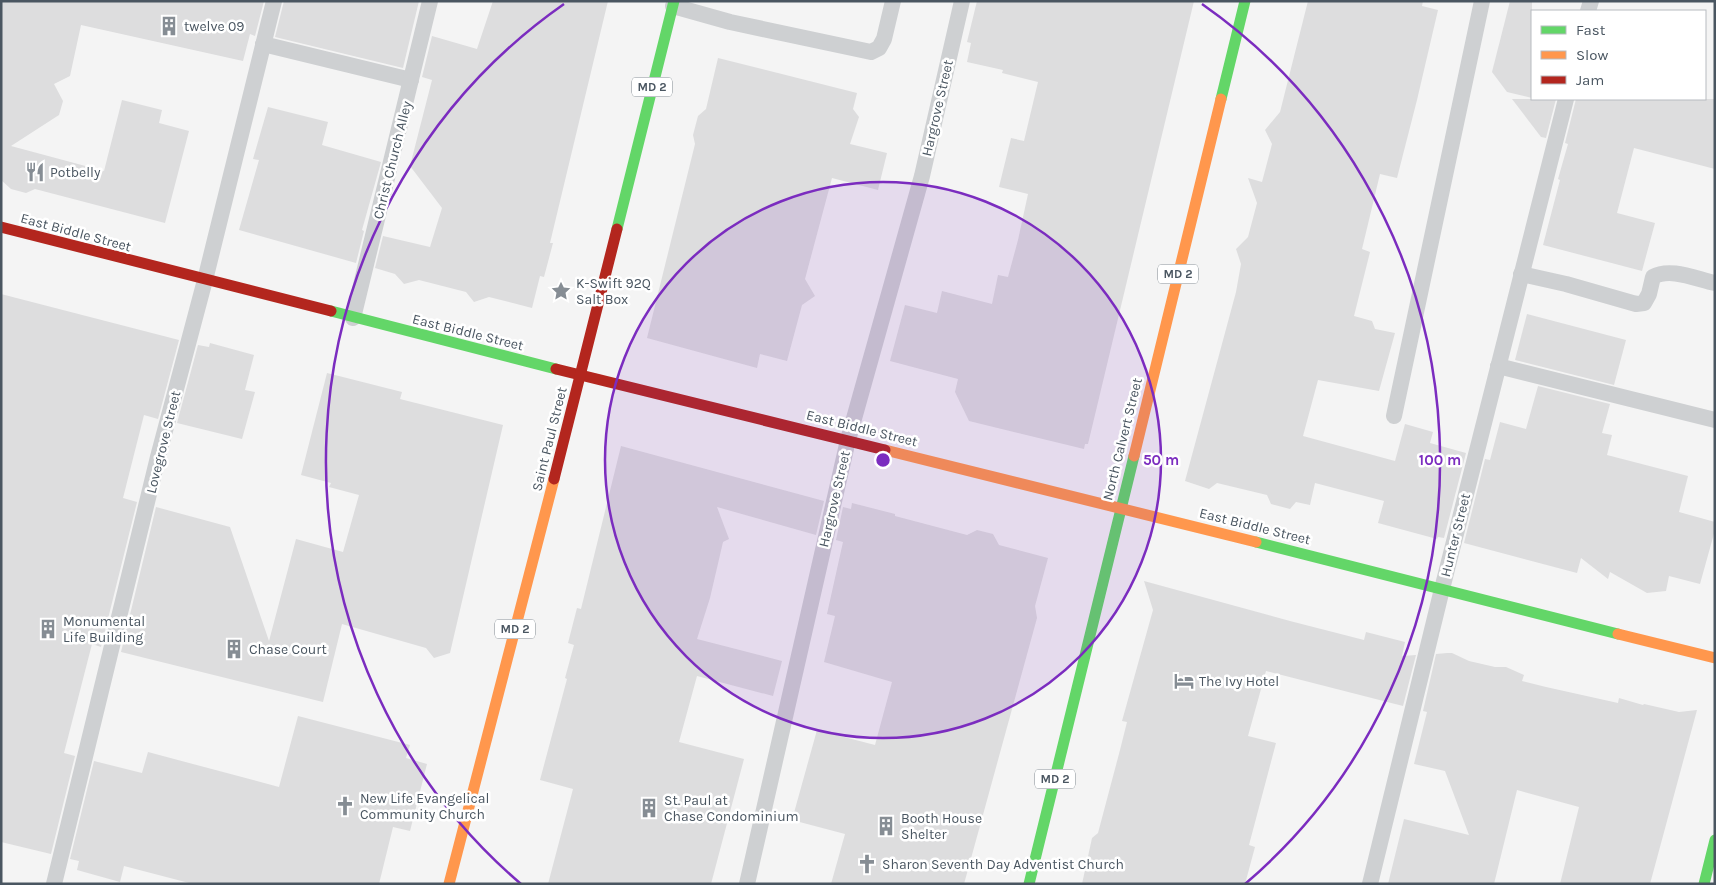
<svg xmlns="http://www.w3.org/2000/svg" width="1716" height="885" font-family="Karla,sans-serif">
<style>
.building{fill:#ddddde}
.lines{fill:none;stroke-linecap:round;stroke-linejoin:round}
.lane{stroke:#ced0d2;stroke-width:16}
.fast{stroke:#63d668;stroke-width:11}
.slow{stroke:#ff974d;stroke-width:11}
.jam{stroke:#b3261e;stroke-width:11}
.ring{fill:none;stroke:#7b2cbf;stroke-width:2.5}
.labels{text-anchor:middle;stroke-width:5;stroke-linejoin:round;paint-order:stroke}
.shield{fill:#fff;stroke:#808990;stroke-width:1}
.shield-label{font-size:12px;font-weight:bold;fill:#4a5661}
.poi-label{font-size:14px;fill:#4a5661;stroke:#fff;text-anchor:start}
.street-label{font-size:14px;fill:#4a5661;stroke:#fff}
.centre{fill:#7b2cbf;stroke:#fff;stroke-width:2.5}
.ring-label{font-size:15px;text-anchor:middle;font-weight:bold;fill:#7b2cbf;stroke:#fff;stroke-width:5;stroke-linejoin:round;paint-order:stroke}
</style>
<rect width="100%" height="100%" fill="#f4f4f4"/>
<g class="building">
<polygon points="1,1 264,1 255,36 250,34 243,61 81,25 70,76 54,84 63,101 59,115 11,146 104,171 122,100 162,110 159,123 189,131 165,223 35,189 26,193 11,189 1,180"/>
<polygon points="284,1 419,1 403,68 275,37"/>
<polygon points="493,1 608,1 550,243 553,243 544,277 540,276 532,308 489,297 474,302 466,292 419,280 404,284 395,274 375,268 383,236 430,247 442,208 410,166 432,80 422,77 432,36 477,49"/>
<polygon points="977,1 1194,1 1088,444 1085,444 1084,449 969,421 955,392 958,379 890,361 905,305 937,313 942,291 992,304 998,275 1008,277 1018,240 1028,194 999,187 1011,138 1024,141 1038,82 1002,73 1003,70 967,62 971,43 967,42"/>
<polygon points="1308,1 1423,1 1422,6 1438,10 1417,100 1397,178 1380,174 1362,249 1370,252 1354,316 1372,321 1375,329 1395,333 1379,391 1318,380 1303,436 1395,461 1405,424 1433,432 1430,443 1466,453 1444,538 1438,537 1437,539 1378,523 1384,501 1315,483 1310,505 1296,502 1290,509 1271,504 1267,495 1217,483 1209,489 1185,481 1236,292 1241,264 1236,249 1248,237 1257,203 1248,178 1262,182 1272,144 1265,130 1280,112"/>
<polygon points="1510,1 1532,1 1532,98 1507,92 1492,72"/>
<polygon points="718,58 857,93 853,109 859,117 850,144 887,153 878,190 832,178 805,279 815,296 802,305 787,361 760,354 757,368 647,338 695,144 693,135 698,116 706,109"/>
<polygon points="1512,99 1556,99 1546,138 1541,137"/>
<polygon points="1576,99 1715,99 1715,169 1634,148 1617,213 1655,223 1642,271 1543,245 1560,180 1558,179 1568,144 1565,143"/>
<polygon points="268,107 328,122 322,145 381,162 362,230 364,231 356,263 239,230 259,160 253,159"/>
<polygon points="1,294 179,340 158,419 144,415 123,498 137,502 101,647 92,644 64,753 75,756 51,854 1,842"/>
<polygon points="1527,314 1626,340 1614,385 1515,360"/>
<polygon points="210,343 254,355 245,390 255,392 242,439 177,423 198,345 209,347"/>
<polygon points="327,373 402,392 400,399 503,425 450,653 434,658 426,648 342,624 323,702 121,652 156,507 230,527 269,641 296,539 343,552 359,495 329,487 331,483 301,475"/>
<polygon points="1538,386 1610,404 1602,433 1612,435 1607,455 1688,476 1679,512 1715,522 1715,530 1700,584 1669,576 1666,591 1647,593 1610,572 1608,579 1581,558 1577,573 1464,543 1485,459 1490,460 1500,422 1526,429"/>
<polygon points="621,446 824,501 816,535 717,507 729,539 723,542 710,598 697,639 782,661 773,696 697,676 679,742 744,759 711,884 548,884 573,789 540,780 567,679 565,678 574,645 568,643 577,608 581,609"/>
<polygon points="852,503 895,514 895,516 967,535 977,530 993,534 999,545 1048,558 1035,606 1037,618 964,884 831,884 845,834 792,820 817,730 875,745 892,682 824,662 835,616 827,614 843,542 836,540 843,507 851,509"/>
<polygon points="1144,581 1290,621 1364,640 1366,632 1405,642 1402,656 1416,655 1403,706 1266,671 1248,736 1276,743 1249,845 1255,847 1245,884 1082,884 1092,838 1098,833 1120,750 1127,722 1122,721 1153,610"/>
<polygon points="1447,653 1452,653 1469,661 1495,667 1506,667 1524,675 1522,681 1546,687 1618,703 1619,698 1643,705 1644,704 1679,712 1697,710 1650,884 1560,884 1579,807 1517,790 1494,884 1388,884 1404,819 1469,835 1445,771 1414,764 1427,712 1423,711 1436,654"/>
<polygon points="298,716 410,745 406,758 427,764 410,831 393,827 379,884 193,884 124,866 120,882 77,870 79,861 70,859 94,761 142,773 148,752 279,787"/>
</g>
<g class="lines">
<g class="lane">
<polyline points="673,6 730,22 871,52 879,48 884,39 893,1"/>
<polyline points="1588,11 1591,1"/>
<polyline points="263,44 411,80"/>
<path d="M 1521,274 L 1566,284 L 1636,304 L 1644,303 L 1649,294 L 1653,277 C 1670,267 1696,279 1715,283"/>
<polyline points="353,318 430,1"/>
<polyline points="1498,366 1715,420"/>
<polyline points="1394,416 1482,1"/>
<polyline points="54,884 158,457 205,280 274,1"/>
<polyline points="747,884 848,440 922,176 962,1"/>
<polyline points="1370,884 1442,589 1566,99"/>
</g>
<g class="fast">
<polyline points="1221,99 1245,1"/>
<polyline points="617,229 674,1"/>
<polyline points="331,311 556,369"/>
<polyline points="1256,542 1618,634"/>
<polyline points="1029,884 1134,456"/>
<polyline points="1704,884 1715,840"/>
</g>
<g class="slow">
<polyline points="885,450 1256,542"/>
<polyline points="1134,456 1221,99"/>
<polyline points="1618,634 1715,658"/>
<polyline points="449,884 554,479"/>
</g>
<g class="jam">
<polyline points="1,227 331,311"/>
<polyline points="556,369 885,450"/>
<polyline points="554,479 617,229"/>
</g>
</g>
<circle cx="883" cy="460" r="278" fill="#7b2cbf" fill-opacity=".12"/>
<g class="ring">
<circle cx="883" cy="460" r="278"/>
<path d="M521 884A557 557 0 0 1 564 4M1202 4A557 557 0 0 1 1245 884"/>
</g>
<defs>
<symbol id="building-bare" viewBox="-9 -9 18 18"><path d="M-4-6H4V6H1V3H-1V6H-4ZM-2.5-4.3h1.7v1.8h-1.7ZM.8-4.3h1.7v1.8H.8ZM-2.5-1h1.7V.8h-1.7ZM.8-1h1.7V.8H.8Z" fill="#868d94" stroke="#fff" stroke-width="2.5" paint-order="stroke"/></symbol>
<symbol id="restaurant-bare" viewBox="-9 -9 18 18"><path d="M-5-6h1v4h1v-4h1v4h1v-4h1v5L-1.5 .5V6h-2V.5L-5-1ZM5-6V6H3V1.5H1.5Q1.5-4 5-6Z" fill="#868d94" stroke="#fff" stroke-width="2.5" paint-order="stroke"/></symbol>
<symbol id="sight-bare" viewBox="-9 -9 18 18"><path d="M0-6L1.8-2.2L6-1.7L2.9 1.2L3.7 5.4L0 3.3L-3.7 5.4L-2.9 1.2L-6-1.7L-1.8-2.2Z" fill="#868d94" stroke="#fff" stroke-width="2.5" paint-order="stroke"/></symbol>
<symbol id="hotel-bare" viewBox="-9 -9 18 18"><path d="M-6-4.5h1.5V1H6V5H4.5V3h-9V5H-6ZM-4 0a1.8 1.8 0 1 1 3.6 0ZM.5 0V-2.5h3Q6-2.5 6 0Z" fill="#868d94" stroke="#fff" stroke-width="2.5" paint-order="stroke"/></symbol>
<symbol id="church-bare" viewBox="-9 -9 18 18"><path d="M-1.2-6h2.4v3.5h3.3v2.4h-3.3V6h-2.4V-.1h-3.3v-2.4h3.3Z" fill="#868d94" stroke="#fff" stroke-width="2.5" paint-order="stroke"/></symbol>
</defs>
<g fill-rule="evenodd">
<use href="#building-bare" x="155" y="12" width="28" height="28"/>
<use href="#restaurant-bare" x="21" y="158" width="28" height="28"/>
<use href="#sight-bare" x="547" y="277" width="28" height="28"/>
<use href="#building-bare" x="34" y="615" width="28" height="28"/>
<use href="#building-bare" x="220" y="635" width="28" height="28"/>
<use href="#hotel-bare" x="1170" y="667" width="28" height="28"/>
<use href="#church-bare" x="331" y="792" width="28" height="28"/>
<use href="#building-bare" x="635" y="794" width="28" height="28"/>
<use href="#building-bare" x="872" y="812" width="28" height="28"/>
<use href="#church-bare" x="853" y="850" width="28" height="28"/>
</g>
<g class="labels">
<g class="shield">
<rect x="632" y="77.5" width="40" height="19" rx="4"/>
<rect x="1158" y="264.5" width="40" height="19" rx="4"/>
<rect x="495" y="619.5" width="40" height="19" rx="4"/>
<rect x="1035" y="769.5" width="40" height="19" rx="4"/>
</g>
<g class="shield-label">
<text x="652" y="91">MD 2</text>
<text x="1178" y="278">MD 2</text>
<text x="515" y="633">MD 2</text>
<text x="1055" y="783">MD 2</text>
</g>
<g class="poi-label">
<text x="184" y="31">twelve 09</text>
<text x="50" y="177">Potbelly</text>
<text x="576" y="288">K-Swift 92Q<tspan x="576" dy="16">Salt Box</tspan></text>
<text x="63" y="626">Monumental<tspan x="63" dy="16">Life Building</tspan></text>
<text x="249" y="654">Chase Court</text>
<text x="1199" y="686">The Ivy Hotel</text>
<text x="360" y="803">New Life Evangelical<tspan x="360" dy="16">Community Church</tspan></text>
<text x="664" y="805">St. Paul at<tspan x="664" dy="16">Chase Condominium</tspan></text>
<text x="901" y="823">Booth House<tspan x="901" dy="16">Shelter</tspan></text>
<text x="882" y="869">Sharon Seventh Day Adventist Church</text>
</g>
<g class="street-label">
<text transform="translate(937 108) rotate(-77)" y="5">Hargrove Street</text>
<text transform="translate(392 160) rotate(-76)" y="5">Christ Church Alley</text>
<text transform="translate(76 232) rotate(15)" y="5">East Biddle Street</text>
<text transform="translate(468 332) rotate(14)" y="5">East Biddle Street</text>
<text transform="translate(862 428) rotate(14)" y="5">East Biddle Street</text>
<text transform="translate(549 439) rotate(-76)" y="5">Saint Paul Street</text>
<text transform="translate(1122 439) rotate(-76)" y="5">North Calvert Street</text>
<text transform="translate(163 442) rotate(-76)" y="5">Lovegrove Street</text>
<text transform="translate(834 499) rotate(-77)" y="5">Hargrove Street</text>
<text transform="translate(1255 526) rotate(14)" y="5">East Biddle Street</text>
<text transform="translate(1455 535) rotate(-76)" y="5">Hunter Street</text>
</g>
</g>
<circle cx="883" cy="460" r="8" class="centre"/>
<g class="ring-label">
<text x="1161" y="465">50 m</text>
<text x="1440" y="465">100 m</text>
</g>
<rect width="1716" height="885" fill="none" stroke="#4a5661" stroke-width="5"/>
<rect x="1531" y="10" width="175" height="90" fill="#ffffff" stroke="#b7bbc0"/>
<rect x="1541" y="26" width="25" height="8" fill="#63d668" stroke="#b7bbc0"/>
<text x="1576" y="35" font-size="15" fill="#4a5661">Fast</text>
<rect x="1541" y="51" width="25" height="8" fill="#ff974d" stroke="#b7bbc0"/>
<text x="1576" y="60" font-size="15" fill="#4a5661">Slow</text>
<rect x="1541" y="76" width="25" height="8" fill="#b3261e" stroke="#b7bbc0"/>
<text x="1576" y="85" font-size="15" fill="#4a5661">Jam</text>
</svg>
